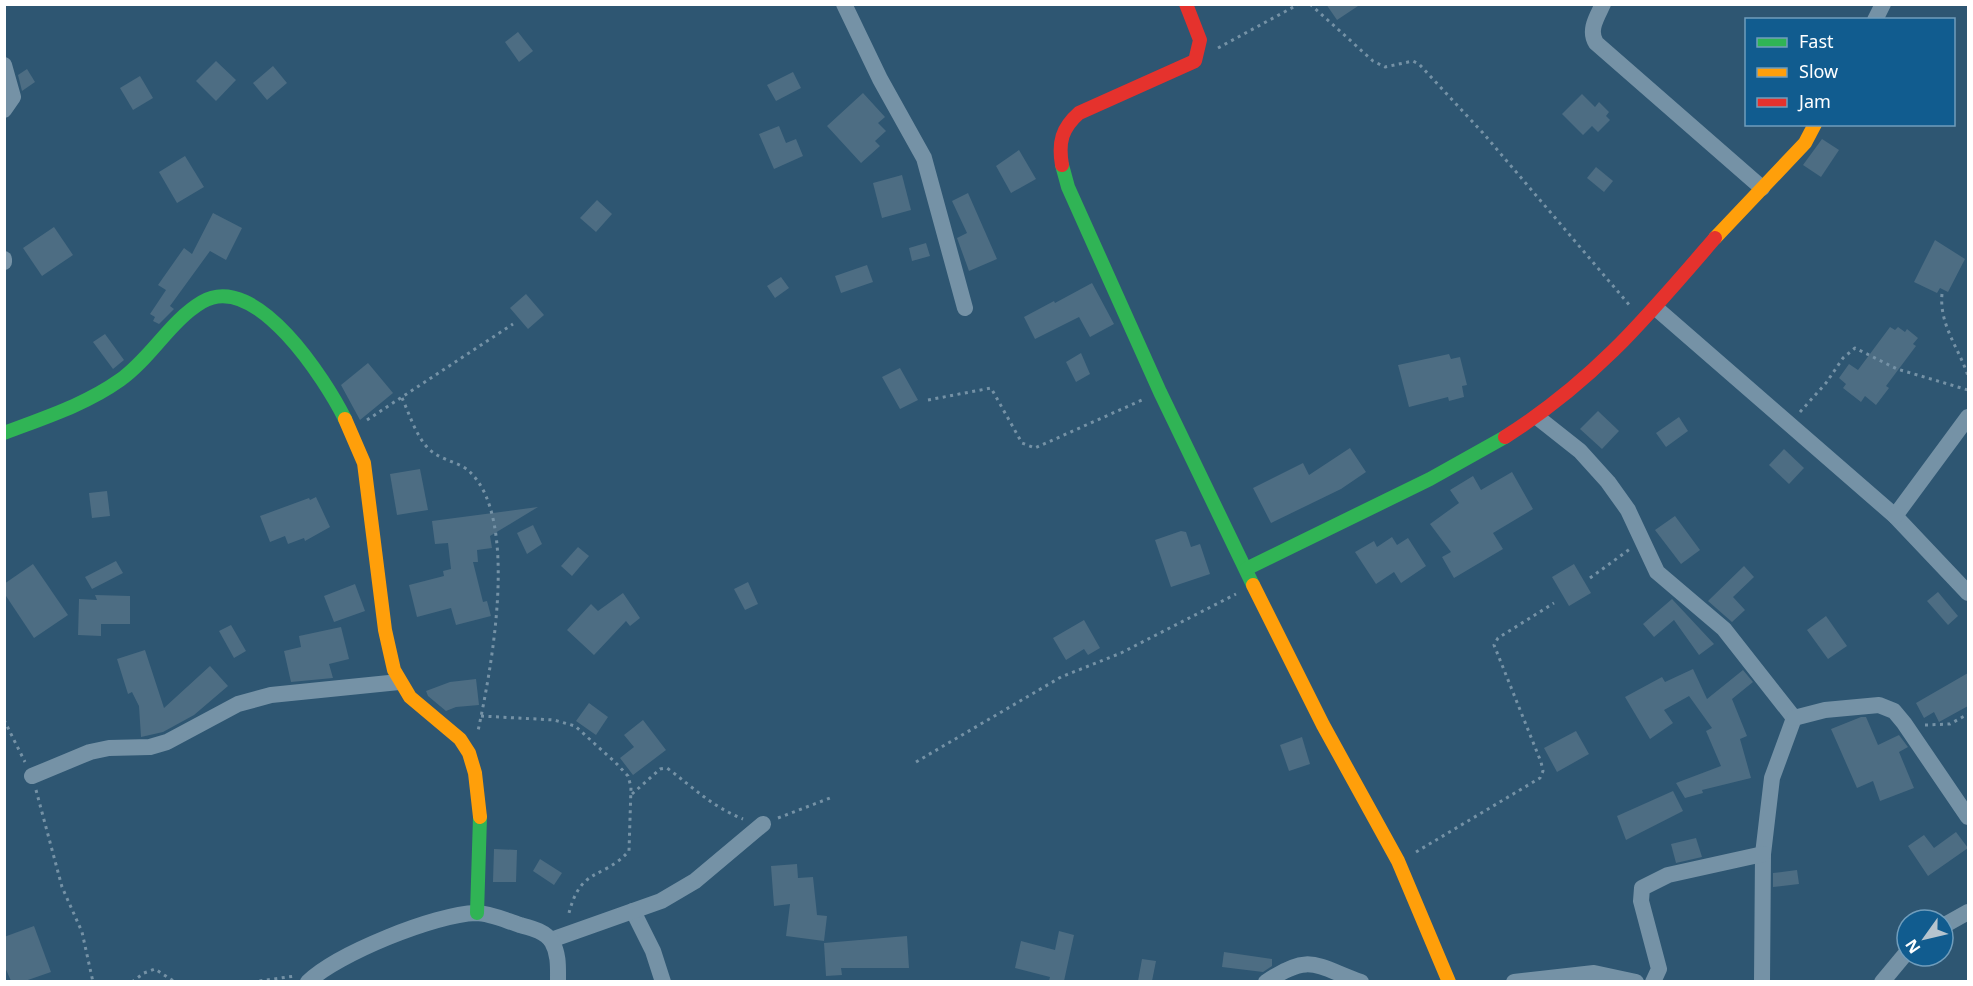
<svg xmlns="http://www.w3.org/2000/svg" width="1973" height="986" font-family="'Noto Sans',sans-serif">
<style>
.building{fill:#4d6d83}
.lines{fill:none;stroke-linecap:round;stroke-linejoin:round}
.path{stroke:#7592a6;stroke-width:3;stroke-dasharray:3 4.5;stroke-linecap:butt}
.street{stroke:#7592a6;stroke-width:16}
.fast{stroke:#30b455;stroke-width:14}
.slow{stroke:#ff9f0a;stroke-width:14}
.jam{stroke:#e5322d;stroke-width:14}
</style>
<rect width="100%" height="100%" fill="#2e5672"/>
<g class="building">
<polygon points="1326,4 1361,4 1337,20"/>
<polygon points="518,32 533,51 519,62 505,42"/>
<polygon points="216,61 236,80 216,101 196,81"/>
<polygon points="273,66 287,83 267,100 253,83"/>
<polygon points="27,69 35,82 22,91 18,75"/>
<polygon points="793,72 801,88 776,101 767,85"/>
<polygon points="140,76 153,98 133,110 120,88"/>
<polygon points="863,93 885,117 878,123 886,131 875,141 880,146 861,163 827,126"/>
<polygon points="1582,94 1595,107 1599,102 1609,112 1606,116 1610,120 1598,132 1592,126 1583,135 1562,114"/>
<polygon points="779,126 786,143 796,139 803,156 774,169 759,134"/>
<polygon points="1822,139 1839,150 1821,177 1803,165"/>
<polygon points="1019,150 1036,179 1011,193 996,166"/>
<polygon points="185,156 204,187 177,203 159,172"/>
<polygon points="1596,167 1613,181 1604,192 1587,178"/>
<polygon points="902,175 911,210 882,218 873,183"/>
<polygon points="968,193 997,259 969,271 957,238 967,233 952,201"/>
<polygon points="597,200 612,214 596,232 580,218"/>
<polygon points="213,213 242,228 226,260 210,251 170,306 174,309 159,324 153,321 155,317 150,314 166,290 158,285 184,248 192,254"/>
<polygon points="54,227 73,255 42,276 23,248"/>
<polygon points="1935,240 1965,259 1948,292 1940,288 1937,293 1914,282"/>
<polygon points="926,243 930,256 912,261 909,248"/>
<polygon points="867,265 873,282 841,293 835,276"/>
<polygon points="781,277 789,288 775,298 767,286"/>
<polygon points="1092,283 1114,324 1090,337 1079,317 1035,339 1024,317 1054,301 1055,303"/>
<polygon points="526,294 544,315 528,329 510,308"/>
<polygon points="1890,327 1895,330 1898,327 1905,332 1907,329 1918,338 1913,344 1916,346 1886,386 1889,388 1876,405 1865,396 1861,402 1843,388 1846,384 1839,378 1849,364 1858,370"/>
<polygon points="105,334 124,360 113,369 93,342"/>
<polygon points="1081,353 1090,374 1076,382 1066,362"/>
<polygon points="1449,354 1451,359 1460,357 1467,385 1462,386 1464,397 1449,401 1448,397 1409,407 1398,365"/>
<polygon points="368,363 393,393 360,420 341,385"/>
<polygon points="900,368 918,400 900,409 882,377"/>
<polygon points="1598,411 1619,431 1602,449 1580,429"/>
<polygon points="1679,417 1688,431 1666,447 1656,433"/>
<polygon points="1350,448 1366,472 1341,489 1271,523 1253,488 1303,463 1309,475"/>
<polygon points="1784,449 1804,468 1789,484 1769,465"/>
<polygon points="420,469 428,510 397,515 390,474"/>
<polygon points="1512,472 1533,509 1493,533 1503,549 1454,578 1442,557 1451,552 1430,524 1459,503 1450,490 1473,476 1481,490"/>
<polygon points="107,491 110,516 92,518 89,493"/>
<polygon points="316,497 330,527 305,541 304,538 288,544 285,536 270,542 260,516 309,498 310,500"/>
<polygon points="538,507 490,536 492,548 477,550 478,562 473,562 483,602 487,601 491,616 456,625 451,608 417,617 409,585 444,576 443,571 451,569 448,543 435,544 432,521"/>
<polygon points="1675,516 1700,550 1681,564 1655,530"/>
<polygon points="533,525 542,544 527,554 517,533"/>
<polygon points="1181,531 1186,532 1191,547 1200,544 1210,574 1171,587 1155,540"/>
<polygon points="1392,537 1397,545 1408,538 1426,566 1401,583 1394,572 1376,584 1355,552 1374,541 1377,547"/>
<polygon points="578,547 589,556 572,576 561,566"/>
<polygon points="116,561 123,573 92,589 85,577"/>
<polygon points="33,564 68,615 34,638 4,593 4,584"/>
<polygon points="1574,564 1591,593 1569,606 1552,577"/>
<polygon points="1744,566 1754,577 1733,597 1745,610 1732,622 1708,601"/>
<polygon points="748,582 758,604 745,610 734,589"/>
<polygon points="355,584 365,611 334,622 324,596"/>
<polygon points="1938,592 1958,616 1948,625 1927,601"/>
<polygon points="623,593 640,618 630,626 626,621 594,655 567,630 591,604 598,611"/>
<polygon points="95,595 130,596 130,624 101,624 101,636 78,635 79,599 97,600"/>
<polygon points="1672,599 1714,644 1699,655 1674,620 1654,637 1643,624"/>
<polygon points="1826,616 1847,646 1828,659 1807,630"/>
<polygon points="1084,620 1100,648 1088,655 1084,649 1066,660 1053,638"/>
<polygon points="231,625 246,651 234,658 219,631"/>
<polygon points="341,627 349,659 329,664 333,678 291,682 284,651 301,647 299,636"/>
<polygon points="145,650 164,708 210,666 228,686 194,715 163,732 141,737 139,706 132,692 128,694 117,659"/>
<polygon points="1693,669 1707,699 1743,670 1753,682 1732,699 1747,736 1740,739 1751,778 1702,790 1703,793 1685,798 1676,783 1721,766 1706,731 1712,728 1689,696 1664,710 1673,723 1650,739 1625,697 1662,677 1665,682"/>
<polygon points="1968,673 1968,706 1939,722 1934,712 1924,718 1916,703"/>
<polygon points="476,679 479,705 456,707 446,711 428,696 426,691 450,682"/>
<polygon points="589,703 608,717 596,735 576,721"/>
<polygon points="1861,717 1866,717 1878,745 1899,735 1908,747 1899,752 1914,788 1880,801 1873,781 1857,788 1831,729"/>
<polygon points="643,720 666,750 633,775 620,758 634,747 624,735"/>
<polygon points="1576,731 1589,754 1557,772 1544,748"/>
<polygon points="1302,737 1310,764 1289,771 1280,745"/>
<polygon points="1673,791 1683,811 1626,840 1617,816"/>
<polygon points="1956,832 1968,848 1928,876 1908,846 1924,835 1934,848"/>
<polygon points="1696,838 1702,857 1676,863 1671,844"/>
<polygon points="494,849 517,850 516,882 493,882"/>
<polygon points="540,859 562,873 554,885 533,871"/>
<polygon points="797,864 798,878 813,877 817,915 827,916 824,941 786,936 790,904 774,906 771,866"/>
<polygon points="1797,870 1799,884 1773,887 1773,873"/>
<polygon points="34,926 51,972 25,981 11,981 4,965 4,937"/>
<polygon points="1059,931 1074,935 1064,981 1049,981 1050,977 1015,968 1021,941 1055,950"/>
<polygon points="907,936 909,968 841,968 842,975 826,976 824,943"/>
<polygon points="1224,952 1272,959 1272,966 1263,972 1222,967"/>
<polygon points="1142,959 1156,961 1152,981 1138,981"/>
</g>
<g class="lines">
<g class="path">
<polyline points="1310,4 1373,61 1385,67 1413,61 1419,64 1483,133 1631,307"/>
<polyline points="1218,48 1299,4"/>
<path d="M 1942,294 C 1939,325 1959,348 1968,376"/>
<path d="M 402,398 C 410,415 418,443 434,453 C 445,461 461,463 470,472 C 520,520 491,670 478,731"/>
<polyline points="928,400 991,388 1022,443 1035,448 1142,400"/>
<polyline points="1800,412 1826,383 1843,358 1855,348 1897,369 1968,390"/>
<polyline points="367,420 513,324"/>
<polyline points="1590,578 1630,549"/>
<path d="M 481,716 L 554,720 L 575,726 L 615,762 L 628,776 L 631,787 L 629,851 C 602,881 580,865 568,917"/>
<polyline points="4,720 25,762"/>
<polyline points="1925,725 1950,724 1968,714"/>
<polyline points="916,762 1061,677 1121,653 1236,594"/>
<polyline points="36,790 62,887 82,932 93,982"/>
<path d="M 632,794 L 660,769 L 667,768 C 694,788 711,806 743,819"/>
<polyline points="778,818 830,798"/>
<polyline points="1416,852 1540,778 1543,771 1541,762 1494,645 1498,638 1554,603"/>
<polyline points="132,982 144,973 155,969 175,982"/>
<polyline points="252,982 295,976"/>
</g>
<g class="street">
<polyline points="844,4 880,79 924,158 965,308"/>
<path d="M 1603,4 C 1597,17 1588,30 1596,43 L 1762,188"/>
<polyline points="1875,20 1883,4"/>
<polyline points="4,65 13,97 4,110"/>
<polyline points="4,259 4,262"/>
<polyline points="1657,309 1895,516 1968,593"/>
<polyline points="1537,417 1580,451 1608,482 1628,510 1657,572 1724,629 1794,718 1772,778 1763,854 1762,982"/>
<polyline points="1895,516 1968,417"/>
<polyline points="1794,718 1825,710 1879,705 1894,711 1904,723 1968,817"/>
<polyline points="32,776 90,752 109,748 150,747 167,742 238,704 271,695 399,682"/>
<polyline points="633,911 653,951 663,982"/>
<polyline points="1943,926 1968,912"/>
<polyline points="551,940 661,901 695,881 763,824"/>
<path d="M 308,982 C 337,954 435,914 476,913 C 490,913 507,921 520,925 C 531,928 545,931 552,942 C 559,954 558,968 558,982"/>
<path d="M 1266,982 C 1310,952 1316,966 1361,982"/>
<polyline points="1514,982 1594,973 1636,982"/>
<polyline points="1653,982 1659,969 1641,901 1642,888 1668,875 1763,854"/>
<polyline points="1882,982 1907,952"/>
</g>
<g class="fast">
<polyline points="1062,165 1068,187 1160,392 1253,585"/>
<path d="M 4,433 C 43,418 85,405 120,380 C 151,358 170,321 202,302 C 256,270 326,381 345,419"/>
<polyline points="1246,569 1430,479 1505,437"/>
<polyline points="477,913 480,817"/>
</g>
<g class="slow">
<polyline points="1715,238 1805,143 1815,124"/>
<polyline points="345,419 364,463 385,630 394,670 410,697 460,739 469,753 475,773 480,817"/>
<polyline points="1253,585 1323,725 1398,861 1449,982"/>
</g>
<g class="jam">
<path d="M 1062,165 C 1058,142 1062,128 1079,113 L 1195,61 L 1200,40 L 1186,4"/>
<path d="M 1505,437 C 1595,380 1647,317 1715,238"/>
</g>
</g>
<rect width="1973" height="986" fill="none" stroke="#ffffff" stroke-width="12"/>
<rect x="1745" y="18" width="210" height="108" fill="#115c8f" stroke="#709dbc" stroke-width="1.5"/>
<rect x="1757" y="38" width="30" height="9" fill="#30b455" stroke="#709dbc" stroke-width="1.5"/>
<text x="1799" y="48" font-size="18" fill="#ffffff">Fast</text>
<rect x="1757" y="68" width="30" height="9" fill="#ff9f0a" stroke="#709dbc" stroke-width="1.5"/>
<text x="1799" y="78" font-size="18" fill="#ffffff">Slow</text>
<rect x="1757" y="98" width="30" height="9" fill="#e5322d" stroke="#709dbc" stroke-width="1.5"/>
<text x="1799" y="108" font-size="18" fill="#ffffff">Jam</text>
<g transform="translate(1925 938) rotate(236)"><circle r="28" fill="#115c8f" stroke="#709dbc" stroke-width="1.5"/>
<path d="M0-4.5L10 22L0 15L-10 22Z" fill="#b6c4ce"/>
<text y="-9" font-size="16" font-weight="bold" text-anchor="middle" fill="#ffffff">N</text>
</g>
</svg>
